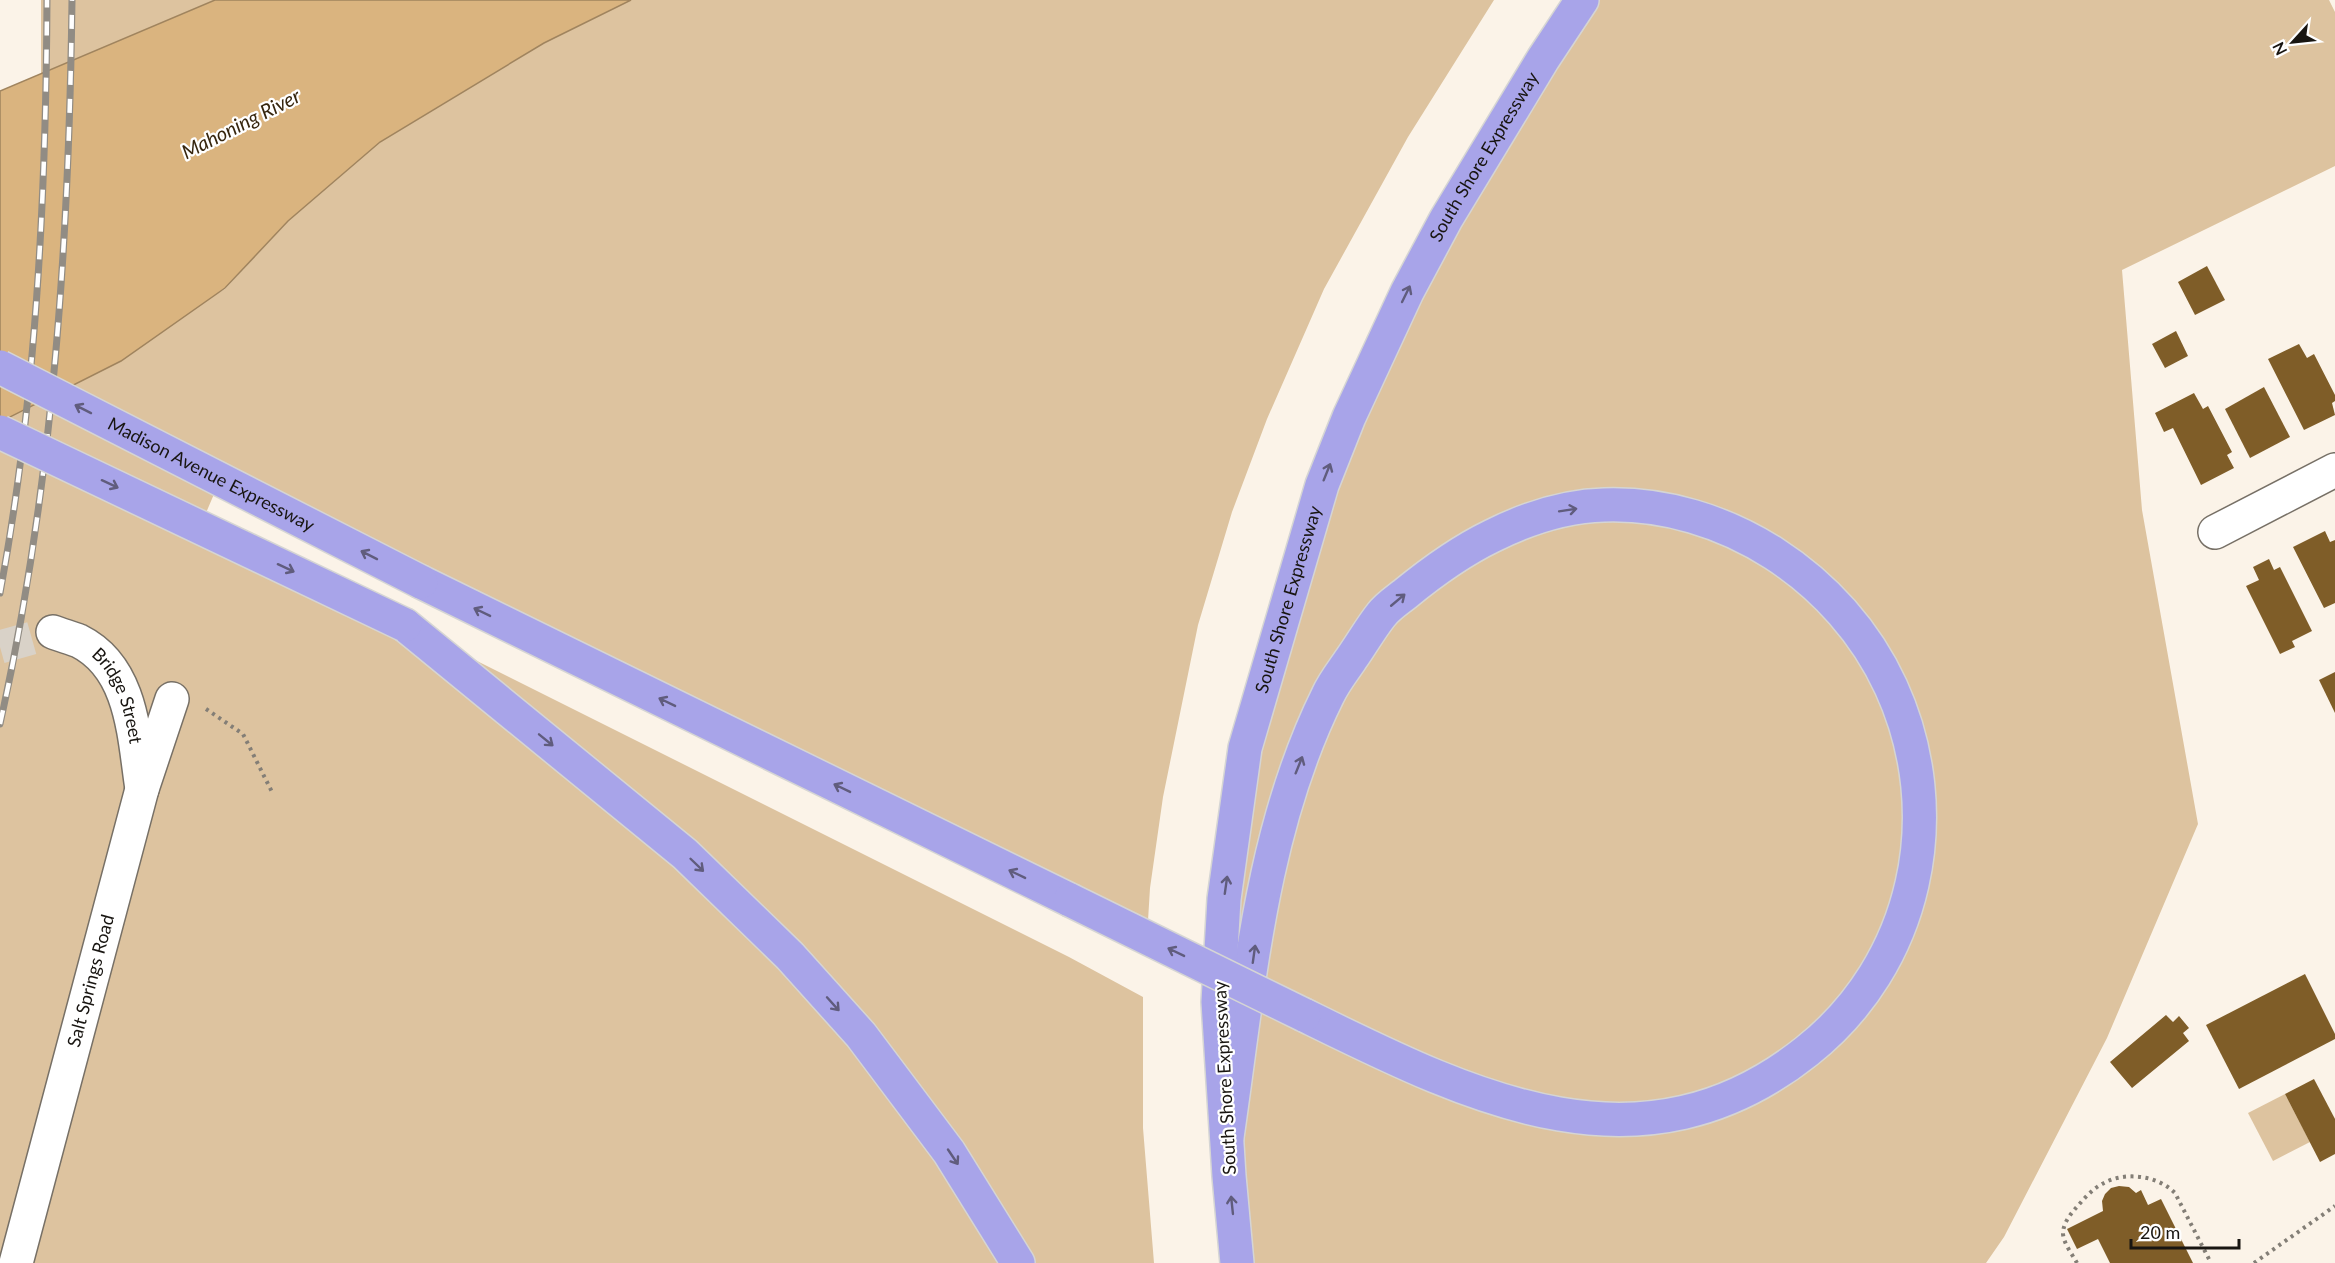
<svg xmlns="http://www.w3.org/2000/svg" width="2335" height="1263" font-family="Lato,sans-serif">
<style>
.green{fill:#ddc39f}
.water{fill:#dab47f;stroke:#a0845e;stroke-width:1.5}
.building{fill:#7f5d28}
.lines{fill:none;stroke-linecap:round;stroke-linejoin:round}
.street-tunnel{stroke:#d9d2c8;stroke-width:33;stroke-dasharray:33 16;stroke-linecap:butt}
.street-casing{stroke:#777066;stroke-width:36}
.secondary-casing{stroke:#777066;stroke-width:36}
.highway-casing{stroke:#d5d5d4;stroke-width:36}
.path{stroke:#837e76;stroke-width:4;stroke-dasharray:3 4.5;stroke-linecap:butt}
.street{stroke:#fff;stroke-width:33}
.secondary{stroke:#fff;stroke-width:33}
.highway{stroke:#a8a4e9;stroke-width:33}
.rail-casing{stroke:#918c84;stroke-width:7}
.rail{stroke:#fff;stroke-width:4.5;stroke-dasharray:14;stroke-linecap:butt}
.highway-bridge-casing{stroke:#d5d5d4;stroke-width:36;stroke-linecap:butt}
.highway-bridge{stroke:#a8a4e9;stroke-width:33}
.oneway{stroke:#605c7d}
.labels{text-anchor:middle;stroke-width:4.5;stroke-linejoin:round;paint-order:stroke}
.street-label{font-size:18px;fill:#181511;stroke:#fff}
.water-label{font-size:20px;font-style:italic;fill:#37260e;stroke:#fff}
</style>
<rect width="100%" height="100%" fill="#fbf3e8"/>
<g class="green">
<polygon points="41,0 215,0 41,74"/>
<polygon points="631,0 1494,0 1408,137 1324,289 1267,419 1232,512 1198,625 1163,797 1150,888 1147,937 220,480 200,527 405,625 1069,957 1143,997 1143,1128 1154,1263 0,1263 0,422 225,289 288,221 380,142 544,43"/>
<polygon points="1582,0 2329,0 2335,12 2335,166 2122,270 2142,510 2198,824 2107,1038 2004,1237 1986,1263 1237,1263 1224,899 1322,485"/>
<polygon points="2285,1094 2310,1142 2273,1161 2248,1113"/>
</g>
<polygon class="water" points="215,0 631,0 544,43 380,142 288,221 225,288 121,361 0,422 0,91"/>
<g class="building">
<polygon points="2207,266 2225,300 2195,315 2178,282"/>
<polygon points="2176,331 2188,356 2165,368 2152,344"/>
<polygon points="2299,344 2307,358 2314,354 2335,395 2335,401 2332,403 2335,415 2304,430 2268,359"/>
<polygon points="2264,387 2290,437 2250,458 2225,409"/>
<polygon points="2194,393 2203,409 2208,406 2232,452 2227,455 2234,468 2201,485 2173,428 2164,432 2155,413"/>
<polygon points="2325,531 2330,542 2335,540 2335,603 2324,608 2293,547"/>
<polygon points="2269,559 2274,570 2280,567 2312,631 2292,641 2295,647 2280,654 2246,586 2259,580 2253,567"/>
<polygon points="2335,672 2335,713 2319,680"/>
<polygon points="2305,974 2335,1034 2335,1039 2239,1089 2206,1025"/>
<polygon points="2166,1015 2173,1022 2179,1016 2189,1028 2183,1033 2189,1041 2132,1088 2110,1062"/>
<polygon points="2314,1079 2335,1119 2335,1154 2320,1162 2285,1094"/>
<polygon points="2119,1186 2129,1187 2136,1193 2141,1190 2148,1205 2161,1199 2193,1263 2110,1263 2098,1239 2077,1249 2067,1229 2103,1211 2102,1201 2105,1194 2111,1188"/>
</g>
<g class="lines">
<polyline class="street-tunnel" points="0,647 53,632"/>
<defs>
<g id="street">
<polyline points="2215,532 2335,470"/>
<path id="s1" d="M 53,632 C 61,635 71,638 79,641 C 133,668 134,737 142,789"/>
</g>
<g id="secondary">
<path id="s2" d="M 16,1263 L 142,789 L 172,699"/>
</g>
<g id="highway">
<polyline points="421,582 1070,900"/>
<polyline points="405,625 685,854 790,956 861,1035 949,1152 1018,1263"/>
<path d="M 1227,1137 C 1249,988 1260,832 1328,695 C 1334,682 1343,671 1351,659 C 1361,645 1370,629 1381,615 C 1387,607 1396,601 1405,594 C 1433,571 1459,552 1492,536 C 1526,519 1565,506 1604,505 C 1725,501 1841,578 1891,687 C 1949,814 1917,964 1807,1051 C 1640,1184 1469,1096 1304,1015"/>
<path id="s3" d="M 1237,1263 L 1229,1176 L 1218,1002 L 1224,899 L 1245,748 L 1322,485 L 1349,417 L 1407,292 L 1446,219 L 1543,59 L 1582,0"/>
</g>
</defs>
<use href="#street" class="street-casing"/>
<use href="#secondary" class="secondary-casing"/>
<use href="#highway" class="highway-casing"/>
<g class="path">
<polyline points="206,709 243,734 273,794"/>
<path d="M 2077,1263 C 2072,1254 2064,1244 2063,1234 C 2063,1224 2069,1216 2075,1209 C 2083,1200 2091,1190 2102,1184 C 2124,1171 2157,1175 2175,1193 L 2211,1263"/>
<polyline points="2254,1263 2335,1206"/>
</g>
<use href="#street" class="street"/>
<use href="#secondary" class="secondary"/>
<use href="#highway" class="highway"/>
<defs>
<g id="rail">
<path d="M 0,593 C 36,400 46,196 47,0"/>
<path d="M 0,724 C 53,487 69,242 72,0"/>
</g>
</defs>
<use href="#rail" class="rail-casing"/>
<use href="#rail" class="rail"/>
<defs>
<g id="highway-bridge">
<path id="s4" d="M 0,367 L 421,582"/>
<polyline points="0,432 405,625"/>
<polyline points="1070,900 1304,1015"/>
</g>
</defs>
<use href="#highway-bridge" class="highway-bridge-casing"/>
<use href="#highway-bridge" class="highway-bridge"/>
</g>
<defs><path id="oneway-shaft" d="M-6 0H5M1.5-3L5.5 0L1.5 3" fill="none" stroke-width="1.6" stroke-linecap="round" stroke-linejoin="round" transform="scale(1.5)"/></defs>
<g class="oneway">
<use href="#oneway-shaft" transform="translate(1406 294) rotate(-64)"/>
<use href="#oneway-shaft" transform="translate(83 409) rotate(-153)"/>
<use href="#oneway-shaft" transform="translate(1327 472) rotate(-68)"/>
<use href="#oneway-shaft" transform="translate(110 484) rotate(25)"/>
<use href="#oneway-shaft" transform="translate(1568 510) rotate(-9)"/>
<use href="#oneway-shaft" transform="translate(369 555) rotate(-153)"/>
<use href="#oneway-shaft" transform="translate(286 568) rotate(25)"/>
<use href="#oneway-shaft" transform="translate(1398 600) rotate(-40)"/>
<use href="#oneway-shaft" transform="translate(482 612) rotate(-154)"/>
<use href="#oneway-shaft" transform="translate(667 702) rotate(-154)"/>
<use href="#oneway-shaft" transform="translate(546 740) rotate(39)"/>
<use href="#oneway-shaft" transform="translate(1299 765) rotate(-68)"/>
<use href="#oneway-shaft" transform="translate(842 788) rotate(-154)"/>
<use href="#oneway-shaft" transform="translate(697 865) rotate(44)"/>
<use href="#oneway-shaft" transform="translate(1017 874) rotate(-154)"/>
<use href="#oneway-shaft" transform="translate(1226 885) rotate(-82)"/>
<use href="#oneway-shaft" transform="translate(1176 952) rotate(-154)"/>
<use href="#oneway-shaft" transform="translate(1254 954) rotate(-82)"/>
<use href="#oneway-shaft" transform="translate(833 1004) rotate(48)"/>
<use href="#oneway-shaft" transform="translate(953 1157) rotate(56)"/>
<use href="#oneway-shaft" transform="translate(1232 1205) rotate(-96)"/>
</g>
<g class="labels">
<g class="street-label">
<text dy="6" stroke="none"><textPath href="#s3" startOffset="1158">South Shore Expressway</textPath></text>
<text dy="6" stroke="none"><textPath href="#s4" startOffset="237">Madison Avenue Expressway</textPath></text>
<text dy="6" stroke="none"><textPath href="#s3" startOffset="672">South Shore Expressway</textPath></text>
<text dy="6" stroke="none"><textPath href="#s1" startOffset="98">Bridge Street</textPath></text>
<text dy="6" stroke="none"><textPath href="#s2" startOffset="292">Salt Springs Road</textPath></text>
<text transform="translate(1225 1078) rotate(-93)" y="6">South Shore Expressway</text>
</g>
<g class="water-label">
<text transform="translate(241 124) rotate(-27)" y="7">Mahoning River</text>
</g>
</g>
<g transform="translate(2293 42) rotate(243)" stroke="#ffffff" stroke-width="4.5" paint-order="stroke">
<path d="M0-4.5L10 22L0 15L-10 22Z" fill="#181511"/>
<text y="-9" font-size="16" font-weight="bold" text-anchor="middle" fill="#181511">N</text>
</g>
<path d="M2131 1239v9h108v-9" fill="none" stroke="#181511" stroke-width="3"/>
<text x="2140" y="1239" font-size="18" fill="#181511" stroke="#ffffff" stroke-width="4.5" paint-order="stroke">20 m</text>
</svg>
